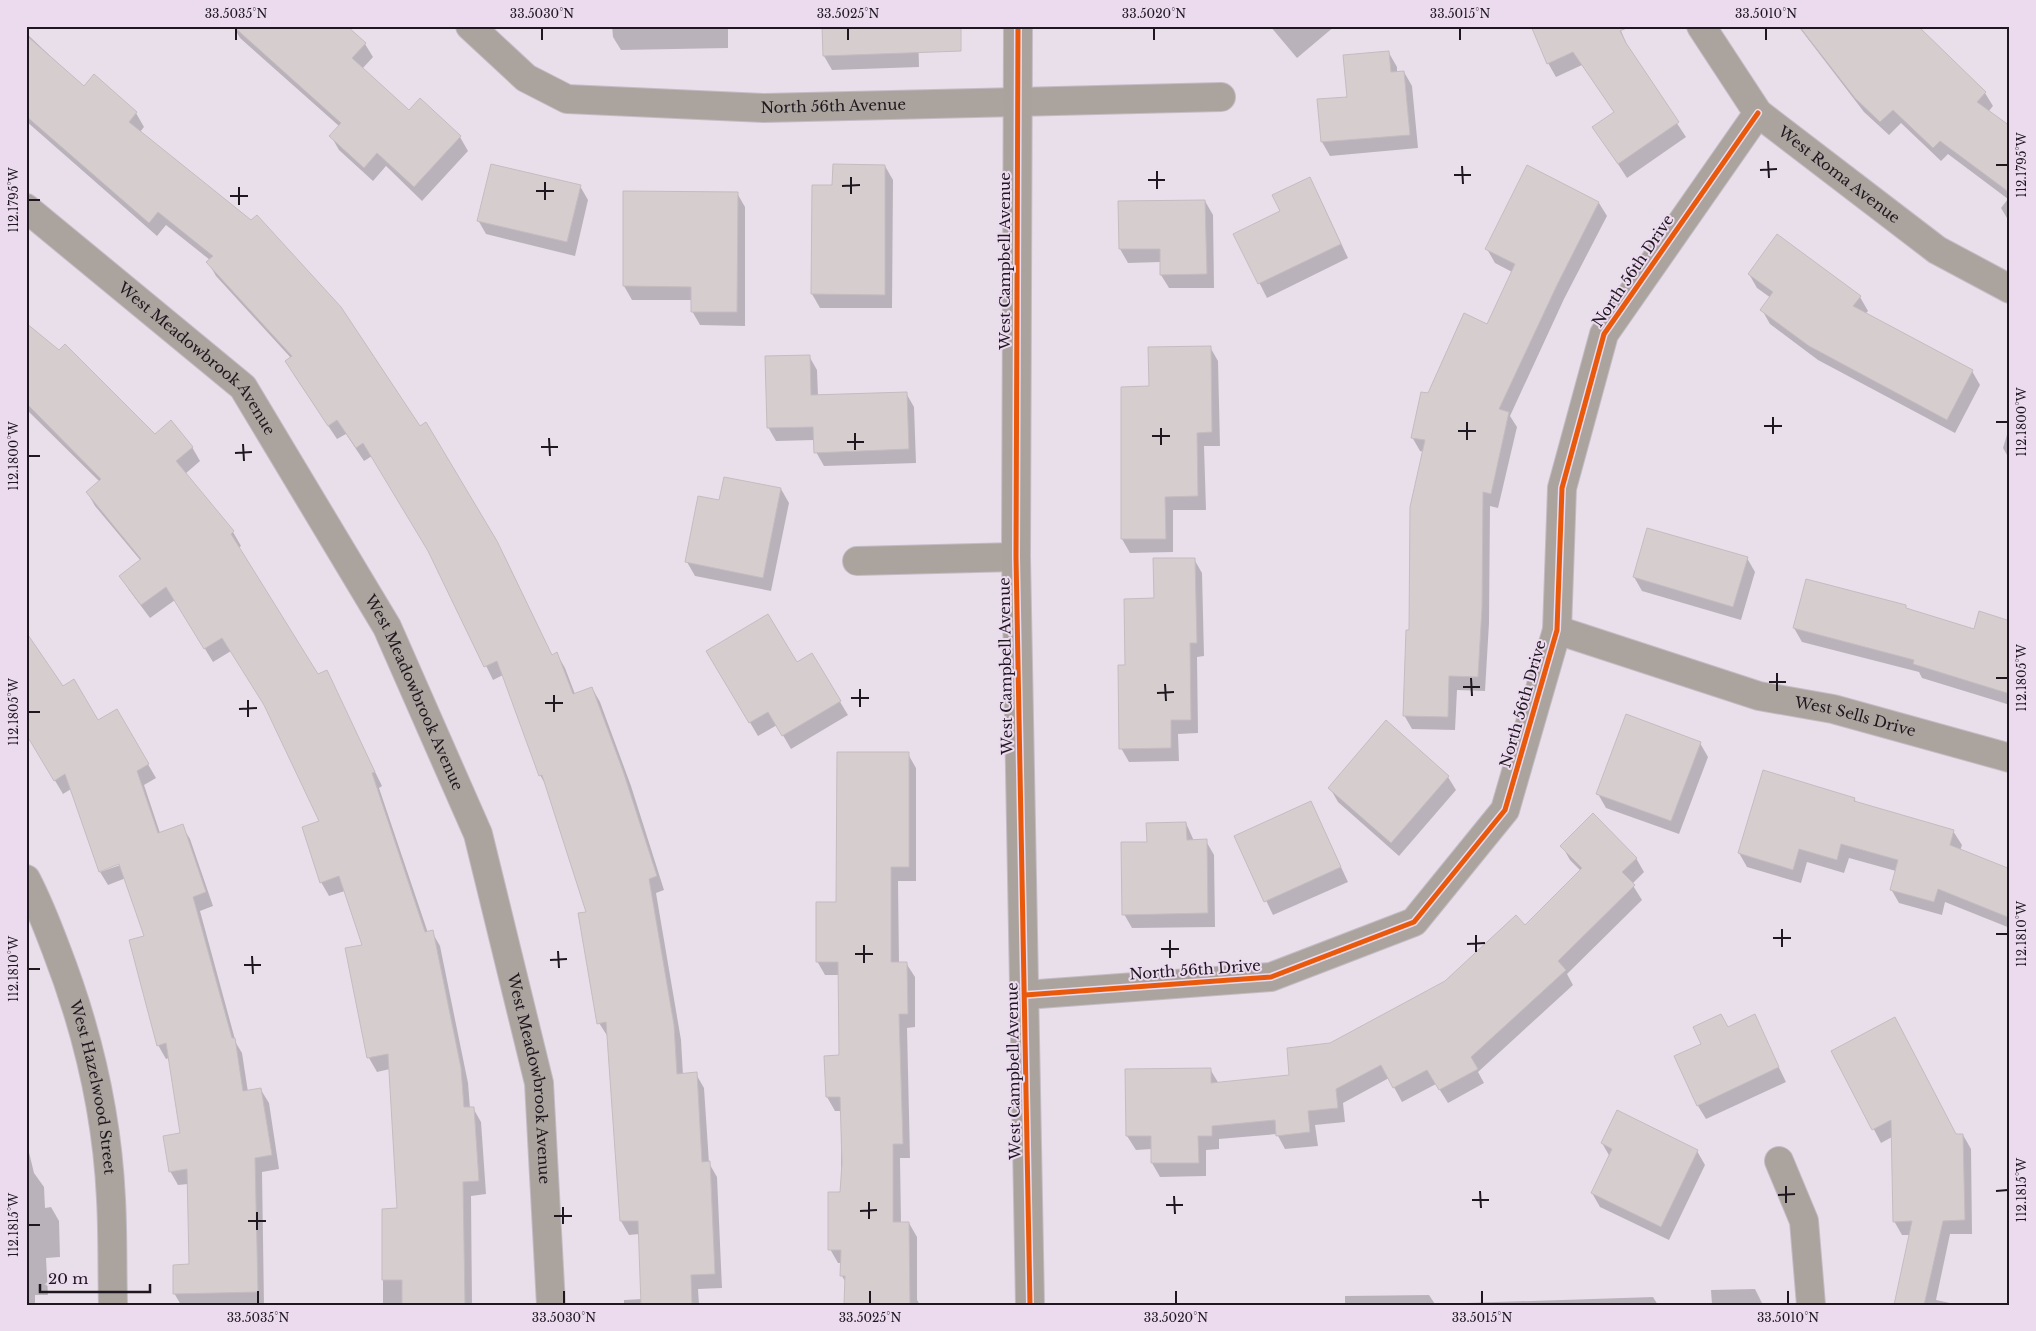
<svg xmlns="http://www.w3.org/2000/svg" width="2036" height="1331" font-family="'Libre Baskerville',serif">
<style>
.shadow{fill:#0003}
.building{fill:#d6cdcf;stroke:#c5bcbf}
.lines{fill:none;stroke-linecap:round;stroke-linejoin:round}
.street-casing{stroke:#c3bcc5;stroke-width:30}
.secondary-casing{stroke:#c3bcc5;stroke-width:30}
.street{stroke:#aba49e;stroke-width:28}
.secondary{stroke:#aaa39d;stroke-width:28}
.cycleway-casing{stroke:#ecdaef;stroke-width:8}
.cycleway{stroke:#e8590c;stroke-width:5}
.ticks{fill:none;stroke:#1e171f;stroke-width:2}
.labels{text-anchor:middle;stroke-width:4;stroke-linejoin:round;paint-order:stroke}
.street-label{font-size:15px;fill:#1e171f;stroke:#ecdaef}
.neatline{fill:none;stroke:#1e171f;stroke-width:2}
.ticks-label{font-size:12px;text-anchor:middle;fill:#1e171f}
</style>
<rect width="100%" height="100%" fill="#e8dfea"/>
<g class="shadow">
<polygon points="233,26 345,26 365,44 373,57 362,69 409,112 460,137 468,151 422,201 386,166 373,181 339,150 331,136 339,126 240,38"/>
<polygon points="612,26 728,26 728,48 621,50 613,37"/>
<polygon points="918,26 919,67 832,70 824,56"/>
<polygon points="1270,26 1335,26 1297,58"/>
<polygon points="1619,26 1630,52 1686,137 1627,178 1594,127 1615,113 1582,65 1556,77 1548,63"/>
<polygon points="1798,26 1889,26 1985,93 1993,106 1988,112 2010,128 2010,223 2001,208 2008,199 1948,154 1941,161 1901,123 1889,135 1864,112"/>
<polygon points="26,33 84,88 95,76 136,113 144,127 140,132 419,428 426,424 505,557 552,656 557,654 565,668 575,694 592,688 600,702 631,786 664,890 656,893 681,1040 683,1075 696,1074 704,1088 709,1163 717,1177 722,1288 698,1289 699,1305 624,1305 624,1300 642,1299 639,1234 629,1235 621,1221 608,1037 599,1023 588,913 547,787 540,775 503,675 493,680 431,554 372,456 364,461 346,434 337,439 294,375 291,358 216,276 208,262 210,260 166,225 157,236 26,121"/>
<polygon points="1389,53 1397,67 1397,73 1404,72 1412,86 1418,148 1330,156 1322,142 1319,101 1348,98"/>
<polygon points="885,166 893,180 892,308 820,308 812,294 834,187"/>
<polygon points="580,186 588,200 575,256 486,234 478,220"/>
<polygon points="1317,192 1348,258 1267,298 1235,235"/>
<polygon points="737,193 745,207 745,326 700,325 692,311 692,300 632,300 624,286"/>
<polygon points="1205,201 1213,215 1214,288 1169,288 1161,275 1161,262 1128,263 1120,249 1119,203"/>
<polygon points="1599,203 1607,216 1564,299 1510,416 1517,427 1498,508 1490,506 1489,623 1485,691 1457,690 1455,730 1412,729 1404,715 1424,452 1420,451 1412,437 1428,395 1488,326 1512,272 1495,263 1487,249"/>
<polygon points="1749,274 1860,297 1868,311 1865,314 1972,371 1980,385 1955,433 1818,360 1770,324 1762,310 1771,298 1757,288"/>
<polygon points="26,325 155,436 192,447 200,461 185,474 233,532 241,546 238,548 318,676 326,672 382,786 379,788 428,933 432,932 440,946 468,1083 470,1108 473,1108 481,1122 486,1194 471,1196 472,1305 383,1305 383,1210 399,1210 390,1069 377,1072 369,1058 346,949 364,946 345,891 329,896 321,882 321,822 267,709 231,651 213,662 175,600 150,618 129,590 121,576 141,561 95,506 87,492 100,482 26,409"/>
<polygon points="1210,347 1218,361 1220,446 1204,446 1206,510 1173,510 1173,552 1130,553 1122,539"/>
<polygon points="809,356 817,370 818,396 906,393 914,407 916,463 824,466 816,452 815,440 776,441 768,427"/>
<polygon points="2010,425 2010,460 2003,448"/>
<polygon points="781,489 789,503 771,591 695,576 687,562 720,502"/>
<polygon points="1747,558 1755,572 1741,620 1642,591 1634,577"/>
<polygon points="1194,559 1202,573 1204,656 1197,657 1198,733 1178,734 1179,761 1129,762 1121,748 1126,666 1155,600"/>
<polygon points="1905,606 1907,610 1975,630 2010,622 2010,705 1922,678 1919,672 1802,642 1794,628"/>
<polygon points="708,652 796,664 811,654 848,715 791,749 777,725 758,736"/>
<polygon points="62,687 97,722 117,711 156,778 144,785 160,833 182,826 190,839 213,906 200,911 236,1043 242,1053 248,1092 261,1090 269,1103 279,1169 262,1172 264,1305 181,1305 174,1293 191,1265 188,1184 178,1185 170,1171 181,1134 169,1058 166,1059 158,1045 146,937 126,878 108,885 100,872 126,863 125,861 100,870 100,872 71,789 63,794 26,732"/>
<polygon points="1700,743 1708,757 1679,834 1606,808 1598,794"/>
<polygon points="908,754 916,768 916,881 898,881 899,963 906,963 915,977 915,1027 907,1028 910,1158 900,1158 901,1223 909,1223 917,1237 917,1300 920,1305 846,1305 846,1283 842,1276 842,1263 838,1263 830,1249 841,1193 841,1111 835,1111 827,1097 840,1056 839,975 825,975 817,961 838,903"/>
<polygon points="1448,777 1456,790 1399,856 1338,802 1330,788"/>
<polygon points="1854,799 1857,803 1953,831 1962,845 1960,851 2010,870 2010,928 1945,902 1942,915 1899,903 1891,889 1896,871 1849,858 1844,873 1807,862 1801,883 1747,867 1739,853"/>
<polygon points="1311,803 1348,882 1273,915 1236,837"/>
<polygon points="1186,823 1194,841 1206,841 1214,855 1215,927 1132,928 1124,914 1148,843"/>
<polygon points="1562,846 1636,858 1644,872 1632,884 1642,900 1567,974 1573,985 1478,1072 1484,1083 1448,1103 1436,1084 1402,1102 1389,1078 1343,1103 1345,1122 1315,1125 1318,1146 1285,1149 1277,1134 1219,1139 1219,1149 1206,1150 1206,1176 1160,1177 1152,1163 1152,1149 1136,1150 1127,1136 1210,1069 1219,1084 1290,1076 1330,1044 1445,982 1525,926 1581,871 1570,860"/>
<polygon points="1754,1016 1786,1082 1706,1119 1698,1106 1703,1044"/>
<polygon points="1833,1051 1956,1135 1963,1135 1971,1149 1972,1234 1950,1234 1936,1300 1959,1305 1895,1305 1910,1235 1902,1235 1894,1221 1892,1137 1881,1143"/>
<polygon points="26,1140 34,1173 44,1187 45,1208 51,1207 59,1221 60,1257 46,1258 48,1295 35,1295 35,1305 26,1305"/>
<polygon points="1602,1143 1697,1151 1705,1165 1669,1240 1600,1207 1592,1193 1610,1157"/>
<polygon points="1755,1289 1763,1305 1712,1305 1711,1290"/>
<polygon points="1429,1295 1435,1304 1653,1297 1658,1305 1345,1305 1345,1296"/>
</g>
<g class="building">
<polygon points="233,26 347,26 366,43 352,58 409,110 420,98 461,136 414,187 377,153 364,168 329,136 341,123"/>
<polygon points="822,26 961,26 961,51 823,56"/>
<polygon points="1531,26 1631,26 1620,31 1626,43 1679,122 1618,164 1592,127 1614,112 1573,52 1547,64"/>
<polygon points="1799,26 1918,26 1986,92 1977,102 2010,126 2010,193 1940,141 1933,148 1893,110 1880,122 1855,98"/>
<polygon points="26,35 84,86 94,74 137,112 129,122 251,220 257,215 341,307 420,426 426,422 497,541 552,655 557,652 573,694 592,687 623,771 657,876 649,879 674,1025 677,1074 697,1072 702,1162 710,1161 715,1274 691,1275 692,1305 641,1305 638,1221 620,1221 606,1022 597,1024 578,913 586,912 542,775 539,776 497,661 484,667 428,551 363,443 356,448 337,420 328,426 285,361 292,356 206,262 213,256 158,212 149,223 26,116"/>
<polygon points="1389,51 1391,72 1404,71 1410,135 1321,142 1317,99 1347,97 1343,55"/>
<polygon points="491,164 581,185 567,242 477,221"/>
<polygon points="833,164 885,165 885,295 811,294 812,185 832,185"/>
<polygon points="1527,165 1599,202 1557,285 1499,409 1509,412 1491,494 1483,492 1482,608 1478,677 1449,676 1448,717 1403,716 1406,630 1409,630 1410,507 1425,440 1411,438 1421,392 1428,393 1464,313 1487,324 1515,264 1485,249"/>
<polygon points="1310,177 1341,244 1258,284 1233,234 1280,211 1272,195"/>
<polygon points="623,191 738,192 737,312 691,312 691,287 623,286"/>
<polygon points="1205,200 1207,274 1160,275 1160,249 1119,249 1118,201"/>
<polygon points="1777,234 1861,296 1853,306 1973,370 1947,420 1809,346 1760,310 1773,292 1748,274"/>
<polygon points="26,323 59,350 65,344 155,434 171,420 193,447 176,461 234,531 231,534 318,674 327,670 375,772 372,773 425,932 433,930 461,1068 464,1107 474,1107 479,1181 463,1182 465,1305 402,1305 402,1280 382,1280 382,1209 397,1208 388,1054 367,1058 345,948 362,945 339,876 320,883 302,827 319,821 264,705 222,638 204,649 166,587 141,605 119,576 141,559 86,492 101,479 26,403"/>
<polygon points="1211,346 1212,432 1197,433 1198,496 1165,497 1166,539 1121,539 1121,387 1149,386 1148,347"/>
<polygon points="810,355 811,395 907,392 909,449 814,453 813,427 767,428 765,356"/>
<polygon points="724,477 781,488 763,578 685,562 698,496 719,500"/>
<polygon points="1647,528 1748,557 1733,607 1633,577"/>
<polygon points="1153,558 1195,558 1197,643 1190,643 1191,720 1171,720 1171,748 1119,749 1118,665 1125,665 1124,599 1154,598"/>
<polygon points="1806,579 1906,605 1906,608 1974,629 1979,611 2010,621 2010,694 1913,664 1914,660 1793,628"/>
<polygon points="768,614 797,662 812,653 841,701 782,736 768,712 749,723 706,651"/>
<polygon points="26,632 63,686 74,679 98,720 117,709 149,764 137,771 158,833 183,824 206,892 193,897 232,1038 235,1038 243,1091 261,1088 272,1155 255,1158 258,1292 173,1294 173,1265 189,1264 187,1169 169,1172 163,1136 180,1133 166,1043 157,1046 129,940 144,936 119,864 99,872 65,774 54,781 26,734"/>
<polygon points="1626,714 1701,742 1671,821 1596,794"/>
<polygon points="1386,720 1449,776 1391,843 1328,788"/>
<polygon points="837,752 909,752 909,867 891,867 891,962 907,962 908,1014 899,1014 903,1144 893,1144 893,1222 909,1222 910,1305 844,1305 845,1276 840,1276 841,1250 828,1250 828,1192 840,1192 842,1163 840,1097 826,1097 824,1056 839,1055 838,962 816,962 816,902 836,902"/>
<polygon points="1763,770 1855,798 1854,801 1954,830 1950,845 2010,869 2010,918 1938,889 1934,902 1890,890 1898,860 1841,844 1837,860 1799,849 1793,870 1738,853"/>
<polygon points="1311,801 1341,867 1264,902 1234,836"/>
<polygon points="1593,813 1637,858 1622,872 1635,885 1558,961 1566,970 1471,1057 1478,1069 1439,1090 1427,1070 1393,1088 1381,1065 1336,1089 1338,1108 1308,1111 1310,1132 1276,1136 1275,1120 1212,1126 1212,1136 1198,1136 1199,1163 1151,1163 1151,1136 1126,1136 1125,1069 1211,1068 1211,1083 1289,1075 1287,1048 1330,1043 1445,981 1516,915 1525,925 1582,868 1560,846"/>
<polygon points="1186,822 1187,840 1207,839 1208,913 1122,915 1121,842 1147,842 1146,823"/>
<polygon points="1721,1014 1728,1027 1755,1014 1779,1067 1697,1106 1674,1056 1701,1044 1693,1027"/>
<polygon points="1895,1017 1956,1134 1963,1134 1965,1220 1943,1221 1924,1305 1894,1305 1912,1221 1893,1222 1891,1120 1872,1130 1831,1051"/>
<polygon points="1617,1110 1698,1150 1661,1227 1591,1193 1612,1149 1601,1143"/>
</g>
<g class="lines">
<defs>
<g id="street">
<path id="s1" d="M 470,26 L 526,78 L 567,99 L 764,108 L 1221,97"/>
<path id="s2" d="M 1701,26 L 1758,113 L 1937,250 L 2010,289"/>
<path id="s3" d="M 26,208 L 243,387 L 387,627 L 478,834 L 539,1083 L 551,1305"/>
<polyline points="857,561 1016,557"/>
<path id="s4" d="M 1557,630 L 1759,696 L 1833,709 L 2010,758"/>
<path id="s5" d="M 26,879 C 38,902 47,925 56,949 C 87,1029 107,1113 111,1199 C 113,1234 112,1270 113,1305"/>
<polyline points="1025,995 1271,977 1414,922 1505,810 1557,630 1562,488 1604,334 1758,113"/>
<polyline points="1779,1161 1804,1221 1811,1305"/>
</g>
<polyline id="secondary" points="1018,26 1016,557 1030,1305"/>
</defs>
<use href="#street" class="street-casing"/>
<use href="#secondary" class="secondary-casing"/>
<use href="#street" class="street"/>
<use href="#secondary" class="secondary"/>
<defs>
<g id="cycleway">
<polyline points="1018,26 1016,557 1030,1305"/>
<polyline points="1025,995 1271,977 1414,922 1505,810 1557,630 1562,488 1604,334 1758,113"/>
</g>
</defs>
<use href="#cycleway" class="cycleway-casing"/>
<use href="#cycleway" class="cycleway"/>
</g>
<path class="ticks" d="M 236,28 L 236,40M 542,28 L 542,40M 848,28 L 848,40M 1154,28 L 1154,40M 1460,28 L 1460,40M 1766,28 L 1766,40M 1768,161 L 1769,178M 1996,165 L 2008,165M 1462,166 L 1463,184M 1760,170 L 1777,169M 1157,171 L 1157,189M 1454,175 L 1471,175M 851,177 L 851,194M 1148,180 L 1165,180M 545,182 L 545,200M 842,186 L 860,185M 239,187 L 239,205M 536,191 L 554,191M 230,196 L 248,196M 28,200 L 40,200M 1773,417 L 1773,434M 1467,422 L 1467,440M 1996,422 L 2008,422M 1764,426 L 1782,426M 1161,428 L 1161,445M 1458,431 L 1476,431M 855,433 L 855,450M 1152,436 L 1170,436M 549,438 L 550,456M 847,442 L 864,442M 243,444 L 244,461M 541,447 L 558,447M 235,453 L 252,452M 28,456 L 40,456M 1777,673 L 1777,691M 1471,678 L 1472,696M 1996,678 L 2008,678M 1769,682 L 1786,682M 1165,684 L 1166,701M 1463,687 L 1480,687M 860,689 L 860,707M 1157,693 L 1174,692M 554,695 L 554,712M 851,698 L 869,698M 248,700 L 248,717M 545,703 L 563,703M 239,709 L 257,708M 28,712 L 40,712M 1782,929 L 1782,947M 1996,934 L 2008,934M 1476,935 L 1476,952M 1773,938 L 1791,938M 1170,940 L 1170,958M 1467,944 L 1485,943M 864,945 L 864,963M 1161,949 L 1179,949M 558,951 L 559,968M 855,954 L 873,954M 252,956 L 253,974M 550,960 L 567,959M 244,965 L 261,965M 28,969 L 40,969M 1786,1186 L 1786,1203M 1480,1191 L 1481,1208M 1996,1191 L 2008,1190M 1778,1195 L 1795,1194M 1174,1196 L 1175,1214M 1472,1200 L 1489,1200M 869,1202 L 869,1219M 1166,1205 L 1183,1205M 563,1207 L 563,1224M 860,1211 L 877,1210M 257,1212 L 257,1230M 554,1216 L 572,1216M 248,1221 L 266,1221M 28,1225 L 40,1225M 258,1291 L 258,1304M 564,1291 L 564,1304M 870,1291 L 870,1304M 1176,1291 L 1176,1304M 1482,1291 L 1482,1304M 1788,1291 L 1788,1304"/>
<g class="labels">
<g class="street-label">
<text dy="5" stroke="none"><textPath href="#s1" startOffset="389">North 56th Avenue</textPath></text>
<text dy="5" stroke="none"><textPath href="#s2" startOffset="206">West Roma Avenue</textPath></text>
<text transform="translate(1005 261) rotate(-90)" y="5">West Campbell Avenue</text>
<text transform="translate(1633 271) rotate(-56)" y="5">North 56th Drive</text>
<text dy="5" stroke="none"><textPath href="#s3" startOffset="229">West Meadowbrook Avenue</textPath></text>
<text transform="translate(1006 666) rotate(-91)" y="5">West Campbell Avenue</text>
<text dy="5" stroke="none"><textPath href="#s3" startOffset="632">West Meadowbrook Avenue</textPath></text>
<text transform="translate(1523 704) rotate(-74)" y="5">North 56th Drive</text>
<text dy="5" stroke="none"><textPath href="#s4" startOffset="311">West Sells Drive</textPath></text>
<text transform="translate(1195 970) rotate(-4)" y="5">North 56th Drive</text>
<text transform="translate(1014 1071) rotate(-91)" y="5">West Campbell Avenue</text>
<text dy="5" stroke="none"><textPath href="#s3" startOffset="1038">West Meadowbrook Avenue</textPath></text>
<text dy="5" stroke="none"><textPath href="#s5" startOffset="220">West Hazelwood Street</textPath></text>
</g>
</g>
<rect width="2036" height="1331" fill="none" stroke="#ecdaef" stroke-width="55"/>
<path d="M40 1284v8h110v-8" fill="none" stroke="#1e171f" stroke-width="2.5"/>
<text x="48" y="1284" font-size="15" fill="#1e171f" stroke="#ecdaef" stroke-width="4" paint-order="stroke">20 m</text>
<rect x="28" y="28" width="1980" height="1276" class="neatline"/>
<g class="ticks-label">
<text x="236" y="18">33.5035°N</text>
<text x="542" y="18">33.5030°N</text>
<text x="848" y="18">33.5025°N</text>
<text x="1154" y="18">33.5020°N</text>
<text x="1460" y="18">33.5015°N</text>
<text x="1766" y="18">33.5010°N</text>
<text transform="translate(2022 165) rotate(-90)" y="4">112.1795°W</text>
<text transform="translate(14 200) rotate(-90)" y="4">112.1795°W</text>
<text transform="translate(2022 422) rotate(-90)" y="4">112.1800°W</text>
<text transform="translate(14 456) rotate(-90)" y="4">112.1800°W</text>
<text transform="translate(2022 678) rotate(-90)" y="4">112.1805°W</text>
<text transform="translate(14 712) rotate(-90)" y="4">112.1805°W</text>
<text transform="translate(2022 934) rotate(-90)" y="4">112.1810°W</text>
<text transform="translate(14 969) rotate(-90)" y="4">112.1810°W</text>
<text transform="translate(2022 1190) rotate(-90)" y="4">112.1815°W</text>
<text transform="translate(14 1225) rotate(-90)" y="4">112.1815°W</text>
<text x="258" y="1322">33.5035°N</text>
<text x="564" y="1322">33.5030°N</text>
<text x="870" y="1322">33.5025°N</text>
<text x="1176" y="1322">33.5020°N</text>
<text x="1482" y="1322">33.5015°N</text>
<text x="1788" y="1322">33.5010°N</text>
</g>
</svg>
